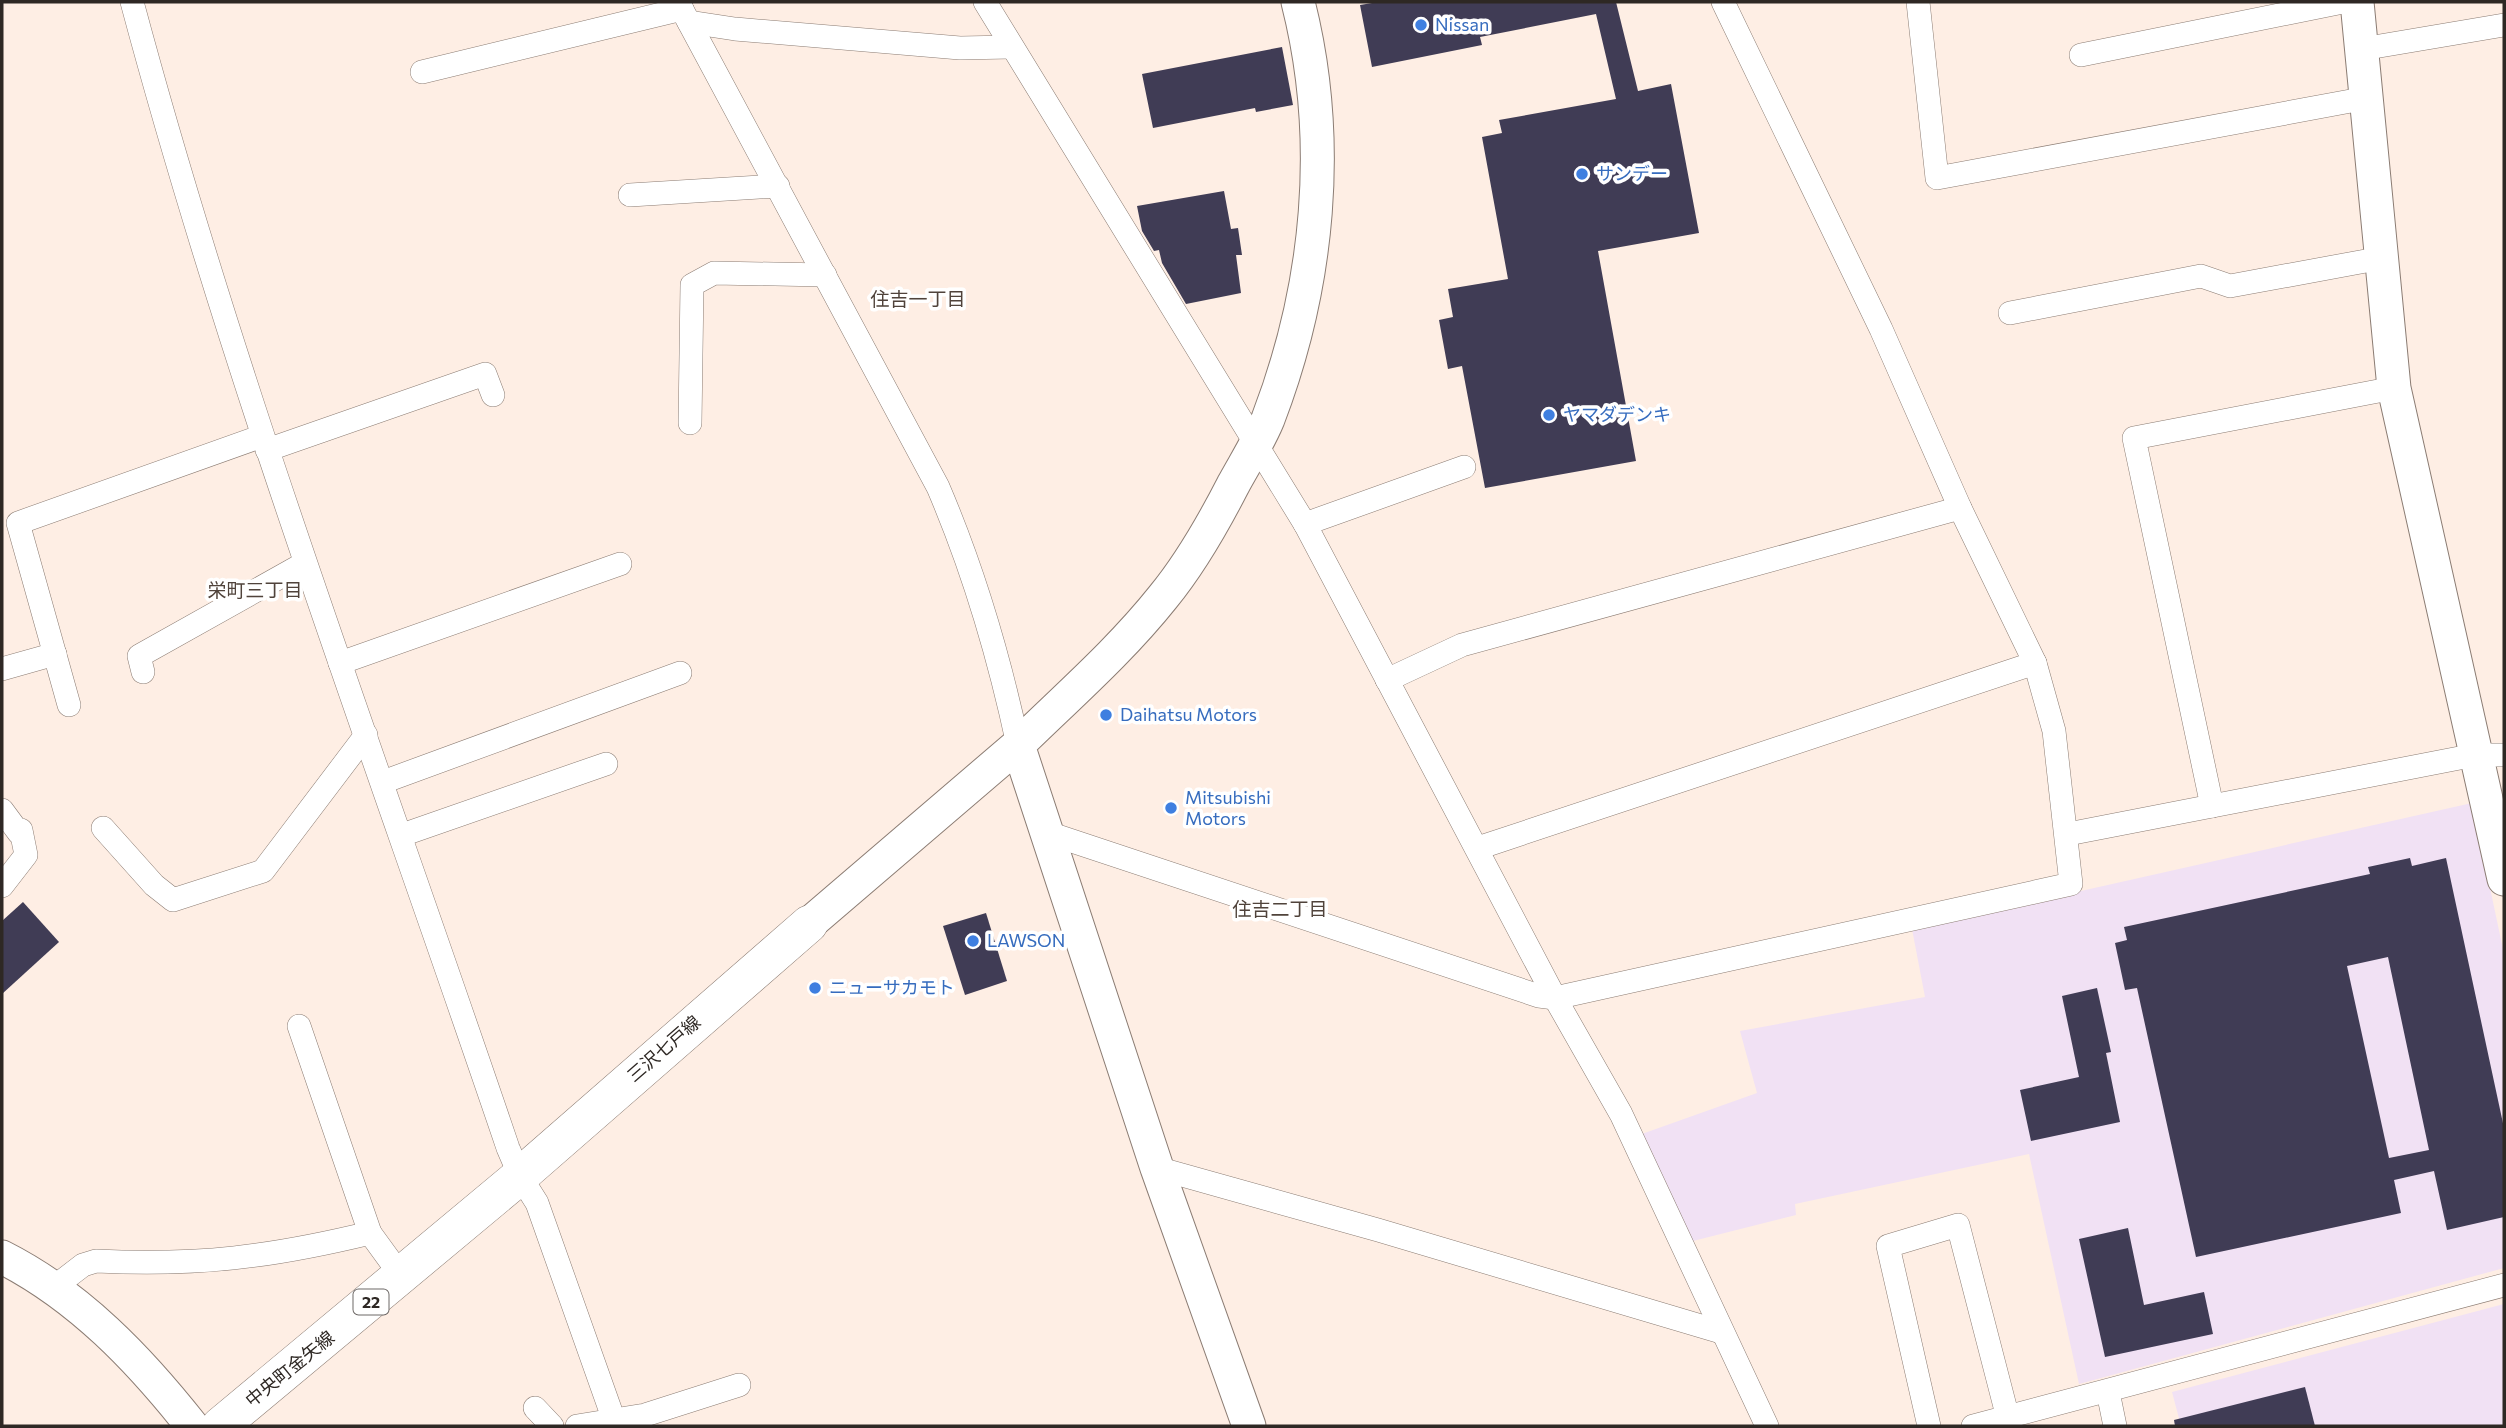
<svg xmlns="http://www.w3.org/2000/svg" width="2506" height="1428" font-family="Commissioner,'Noto Sans JP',sans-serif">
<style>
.industrial{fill:#f1e1f4}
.building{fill:#403c55;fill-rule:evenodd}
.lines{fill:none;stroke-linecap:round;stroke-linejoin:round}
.street-casing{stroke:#8b7c73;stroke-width:24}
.secondary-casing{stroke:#8b7c73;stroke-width:35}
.primary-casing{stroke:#8b7c73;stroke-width:38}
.street{stroke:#fff;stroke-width:23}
.secondary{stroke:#fff;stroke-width:33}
.primary{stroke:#fff;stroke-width:37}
.shop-dot{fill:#3f7fe0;stroke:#fff;stroke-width:2.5}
.labels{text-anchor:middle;stroke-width:7;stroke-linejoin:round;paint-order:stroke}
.shield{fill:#fff;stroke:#6d6866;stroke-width:2}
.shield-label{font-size:16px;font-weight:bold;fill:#2e2824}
.shop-label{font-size:18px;fill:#366cbe;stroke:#fff;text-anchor:start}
.street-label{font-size:18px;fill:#2e2824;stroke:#fff}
.neighbourhood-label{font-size:19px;fill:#50433b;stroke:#fff}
</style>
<rect width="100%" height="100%" fill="#feeee4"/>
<g class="industrial">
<polygon points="2472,803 2504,954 2504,1268 2079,1384 2029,1154 1795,1204 1796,1215 1689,1242 1639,1135 1757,1093 1740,1031 1925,997 1912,929"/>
<polygon points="2504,1304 2504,1426 2181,1426 2172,1392"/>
</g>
<g class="building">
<polygon points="1378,2 1616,2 1638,91 1671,84 1699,233 1598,251 1636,461 1485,488 1462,366 1448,369 1439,320 1453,317 1448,289 1508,279 1482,137 1502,133 1499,120 1616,99 1596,14 1480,37 1482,45 1372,67 1360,5"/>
<polygon points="1282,47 1293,105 1256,112 1255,108 1153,128 1142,74"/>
<polygon points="1224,191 1231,229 1238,228 1242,255 1236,255 1241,293 1186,304 1162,263 1159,250 1154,251 1142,231 1137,206"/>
<path d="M 2410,858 L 2412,866 L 2446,858 L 2504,1128 L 2504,1217 L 2447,1230 L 2434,1171 L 2394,1180 L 2401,1213 L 2196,1257 L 2137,988 L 2125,990 L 2115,943 L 2127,940 L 2124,927 L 2370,874 L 2368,867 ZM 2388,957 L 2429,1150 L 2389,1158 L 2347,966 Z"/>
<polygon points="23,902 59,942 2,994 2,921"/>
<polygon points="986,913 1007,981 965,995 943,926"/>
<polygon points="2097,988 2111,1052 2106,1053 2120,1122 2031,1141 2020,1090 2079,1077 2062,996"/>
<polygon points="2128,1228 2144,1305 2204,1292 2213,1334 2105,1357 2079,1239"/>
<polygon points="2305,1387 2315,1426 2175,1426 2174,1420"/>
</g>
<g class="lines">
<defs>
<g id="street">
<path d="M 132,2 C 236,390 379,767 508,1148 L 520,1176 L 537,1203 L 616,1426"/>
<path d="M 678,2 L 938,487 C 974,571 999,656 1018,745"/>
<polyline points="985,2 1305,524 1555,998 1621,1114 1767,1426"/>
<polyline points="1918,2 1937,178 2367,98"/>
<polyline points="689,22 735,29 960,48 1010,47"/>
<polyline points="2362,49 2504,25"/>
<polyline points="2081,55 2343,2"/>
<polyline points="422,72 682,9"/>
<polyline points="630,195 778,186"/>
<polyline points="2010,313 2201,276 2230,286 2382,258"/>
<polyline points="690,423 692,285 714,273 825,275"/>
<polyline points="267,450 485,374 493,395"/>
<polyline points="1305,524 1464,467"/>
<polyline points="340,663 620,564"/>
<polyline points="2,669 55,654"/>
<polyline points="143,672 139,656 305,563"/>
<polyline points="1387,680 1462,645 1960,508"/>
<polyline points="69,705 18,523 262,436"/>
<polyline points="383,782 680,673"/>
<polyline points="2212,806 2134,438 2394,388"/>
<polyline points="2,810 19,833 21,830 26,855 2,886"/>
<polyline points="103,828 154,885 173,900 263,871 366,735"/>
<polyline points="1045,832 1539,996 1555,998 2071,884 2054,731 2035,663 1960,508 1881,329 1723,2"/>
<polyline points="2068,834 2475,755 2504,755"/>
<polyline points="402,835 606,764"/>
<polyline points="1478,848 2035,663"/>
<polyline points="299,1026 370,1233"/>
<polyline points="1157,1168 1378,1230 1721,1332"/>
<path d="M 53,1288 L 83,1265 L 96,1261 C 198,1266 271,1257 370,1233 L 402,1277"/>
<polyline points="2108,1392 2115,1426"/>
<polyline points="535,1408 552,1426"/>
<polyline points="577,1426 645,1415 739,1385"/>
<polyline points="1929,1426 1888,1246 1958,1225 2008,1418"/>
<polyline points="1973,1426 2504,1285"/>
</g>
<g id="secondary">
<polyline points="2357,2 2394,388 2504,879"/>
<polyline points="809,924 1018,745"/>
<path d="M 2,1257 C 79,1296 139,1359 192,1426"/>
<path d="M 1249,1426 L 1157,1168 L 1018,745 C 1067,697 1120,651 1163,597 C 1191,563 1213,524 1233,485 C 1245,463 1259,441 1268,419 C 1319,286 1333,140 1298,2"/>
</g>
<polyline id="primary" points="220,1426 520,1176 809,924"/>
</defs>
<use href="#street" class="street-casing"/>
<use href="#secondary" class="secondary-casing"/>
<use href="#primary" class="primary-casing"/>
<use href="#street" class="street"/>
<use href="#secondary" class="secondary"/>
<use href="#primary" class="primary"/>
</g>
<g class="shop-dot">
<circle cx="1421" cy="25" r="7"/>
<circle cx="1582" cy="174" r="7"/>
<circle cx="1549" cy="415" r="7"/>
<circle cx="1106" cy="715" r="7"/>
<circle cx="1171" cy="808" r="7"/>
<circle cx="973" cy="941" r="7"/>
<circle cx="815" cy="988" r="7"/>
</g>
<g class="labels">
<rect class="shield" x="353.5" y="1289.5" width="35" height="25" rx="5"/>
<g class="shield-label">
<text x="371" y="1308">22</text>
</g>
<g class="shop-label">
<text x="1435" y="31">Nissan</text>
<text x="1596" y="180">サンデー</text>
<text x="1563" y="421">ヤマダデンキ</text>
<text x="1120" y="721">Daihatsu Motors</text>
<text x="1185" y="804">Mitsubishi<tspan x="1185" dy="21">Motors</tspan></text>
<text x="987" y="947">LAWSON</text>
<text x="829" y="994">ニューサカモト</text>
</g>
<g class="street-label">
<text transform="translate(664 1049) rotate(-41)" y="6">三沢七戸線</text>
<text transform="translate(290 1369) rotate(-39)" y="6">中央町金矢線</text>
</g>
<g class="neighbourhood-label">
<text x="918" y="306">住吉一丁目</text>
<text x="255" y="597">栄町三丁目</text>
<text x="1280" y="916">住吉二丁目</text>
</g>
</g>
<rect width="2506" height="1428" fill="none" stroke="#2e2824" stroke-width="7"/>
</svg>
